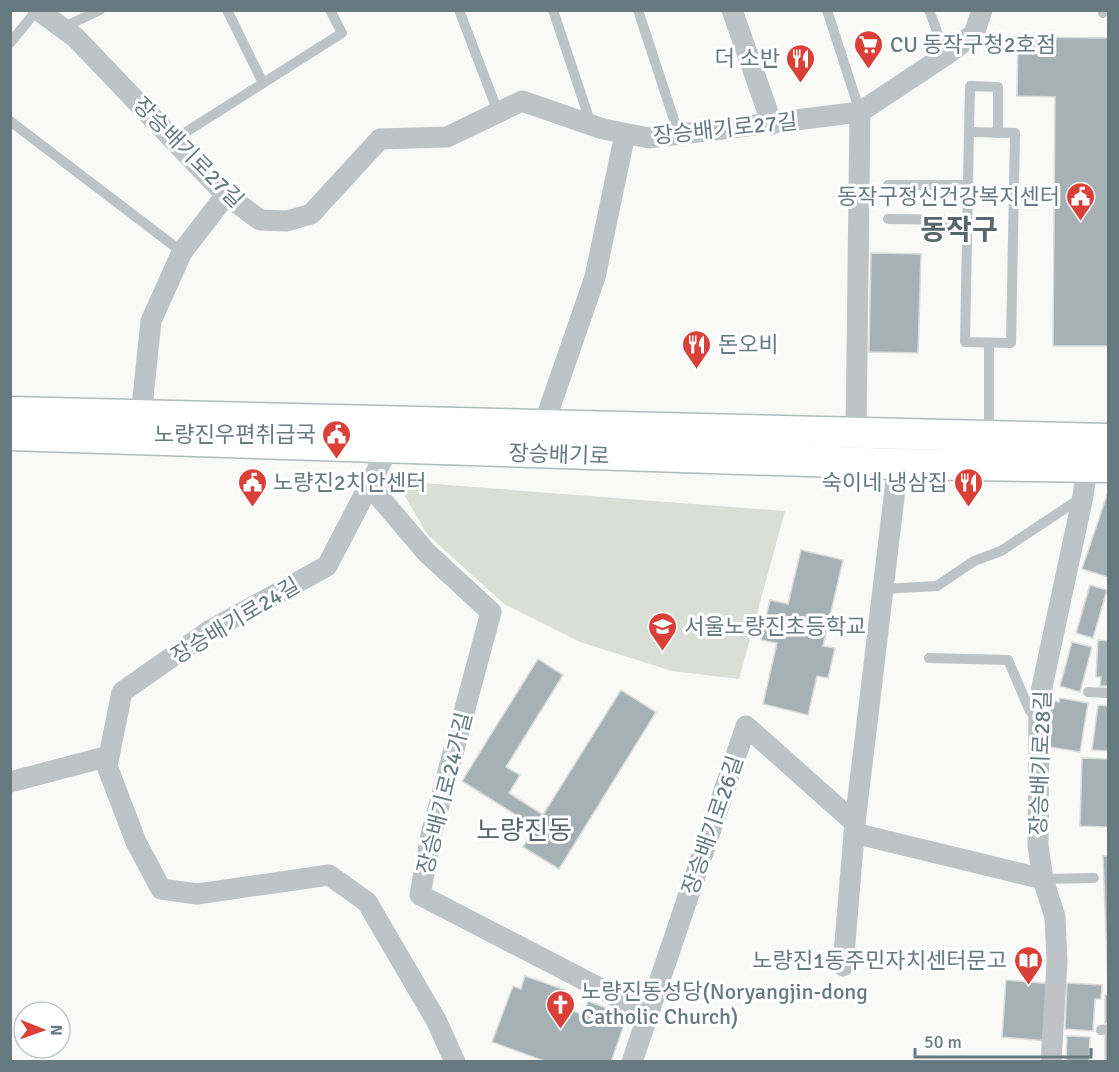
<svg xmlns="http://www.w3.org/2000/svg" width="1119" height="1072" font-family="Signika,'Noto Sans KR',sans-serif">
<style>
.green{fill:#daded7}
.building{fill:#a5b1b4;stroke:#dbdbd9;stroke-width:1.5}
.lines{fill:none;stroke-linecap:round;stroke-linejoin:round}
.secondary-casing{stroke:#b1b9bb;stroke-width:33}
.lane{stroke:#bec4c6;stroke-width:10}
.street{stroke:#bec4c6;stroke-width:21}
.secondary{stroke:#fff;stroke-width:30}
.labels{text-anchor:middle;stroke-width:6;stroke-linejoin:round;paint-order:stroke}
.poi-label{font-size:22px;fill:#667a80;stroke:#fff;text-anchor:start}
.street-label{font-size:22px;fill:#667a80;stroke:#fff}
.quarter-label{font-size:26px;fill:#58666c;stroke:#fff}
.district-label{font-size:28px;font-weight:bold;fill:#58666c;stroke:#fff}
</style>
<rect width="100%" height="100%" fill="#f9f9f7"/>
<polygon class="green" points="396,481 785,511 739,679 672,671 580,642 504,604 427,534"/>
<g class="building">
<polygon points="1018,37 1108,38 1108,346 1053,346 1055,97 1017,96"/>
<polygon points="871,253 921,254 918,353 869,352"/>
<polygon points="1108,492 1108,577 1082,569"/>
<polygon points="801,550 843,560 823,646 835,648 828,678 817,676 808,715 763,704 777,643 761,640 770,600 788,604"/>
<polygon points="1090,585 1107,590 1093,638 1076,633"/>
<polygon points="1098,640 1108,641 1108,686 1100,686 1101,677 1096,677"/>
<polygon points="1072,642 1092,647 1080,692 1060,686"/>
<polygon points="538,659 563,675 506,767 520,775 509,793 543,815 621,690 656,712 559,869 523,847 535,827 462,781"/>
<polygon points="1060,698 1088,703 1080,752 1044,746 1052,701 1059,702"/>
<polygon points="1098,705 1108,706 1108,751 1092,750"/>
<polygon points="1082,758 1108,759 1108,827 1080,826"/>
<polygon points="1103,856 1108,856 1108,987"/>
<polygon points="525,976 565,990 559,1005 583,1015 588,1001 627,1016 611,1062 547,1062 492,1042 513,986 521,989"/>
<polygon points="1006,980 1052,984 1048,1041 1002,1037"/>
<polygon points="1067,983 1102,985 1101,999 1095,999 1093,1031 1065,1029"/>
<rect x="1105" y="995" width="3" height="28"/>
<rect x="1105" y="1033" width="3" height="28"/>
<polygon points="1067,1036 1090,1037 1089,1062 1066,1062"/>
</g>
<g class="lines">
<defs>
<g id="secondary">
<polyline points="10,412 1108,439"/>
<polyline points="10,435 898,464 1108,467"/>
</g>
</defs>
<use href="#secondary" class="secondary-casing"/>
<g class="lane">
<polyline points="227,10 263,83"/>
<polyline points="459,10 498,112"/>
<polyline points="553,10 591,124"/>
<polyline points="638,10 679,135"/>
<polyline points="827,10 860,112"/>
<polyline points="929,10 946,55"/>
<polyline points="1103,13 1104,10"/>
<polyline points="62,28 100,10"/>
<polyline points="10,43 37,10"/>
<polyline points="10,121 182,252"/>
<polygon points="969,132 1015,133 1011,343 965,342"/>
<polyline points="969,132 970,86 998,87 998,133"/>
<polyline points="175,139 342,33 330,10"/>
<polyline points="888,185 968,185"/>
<polyline points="888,219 967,220"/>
<polyline points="989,436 989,343"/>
<polyline points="883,589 937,586 974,561 1001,551 1081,498"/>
<polyline points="929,658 1008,660 1030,711 1036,718"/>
<polyline points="1088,692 1108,693"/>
<polyline points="1043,879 1094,878"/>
<polyline points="1101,1030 1108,1029"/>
</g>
<g class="street">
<polyline points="38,10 76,38 226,195 260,220 287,221 311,214 380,139 447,137 522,101 603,129 649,138 860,112 946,55 974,34 982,10"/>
<polyline points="732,10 772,124"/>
<polyline points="141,416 151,321 182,252 226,195"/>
<polyline points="544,424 595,277 625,134"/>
<polyline points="856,432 860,112"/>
<polyline points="388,449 327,566 209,631 122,692 107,766 136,842 161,889 197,894 329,875 367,902 436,1020 455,1062"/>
<polyline points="370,486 426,552 491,612 431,835 420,895 648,1013"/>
<polyline points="10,782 109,756"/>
<polyline points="854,833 1043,879"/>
<polyline points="843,966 855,823 898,464"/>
<polyline points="632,1062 746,726 855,823"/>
<polyline points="1051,1062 1057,962 1055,917 1043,879 1038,846 1039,701 1083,496 1087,467"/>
</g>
<use href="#secondary" class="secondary"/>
</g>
<defs>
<symbol id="supermarket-pin" viewBox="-11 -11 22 30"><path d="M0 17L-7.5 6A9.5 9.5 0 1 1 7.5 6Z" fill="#da4037" stroke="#fff"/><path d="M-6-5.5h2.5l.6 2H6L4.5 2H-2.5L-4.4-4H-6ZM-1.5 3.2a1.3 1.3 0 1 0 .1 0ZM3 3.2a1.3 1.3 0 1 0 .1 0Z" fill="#fff"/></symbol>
<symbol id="restaurant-pin" viewBox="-11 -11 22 30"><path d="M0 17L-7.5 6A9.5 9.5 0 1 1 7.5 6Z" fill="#da4037" stroke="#fff"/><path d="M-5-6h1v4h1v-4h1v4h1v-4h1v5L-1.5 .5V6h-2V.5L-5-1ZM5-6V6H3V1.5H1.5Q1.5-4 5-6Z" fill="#fff"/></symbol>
<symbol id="civic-pin" viewBox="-11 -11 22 30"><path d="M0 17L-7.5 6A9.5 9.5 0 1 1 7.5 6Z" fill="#da4037" stroke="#fff"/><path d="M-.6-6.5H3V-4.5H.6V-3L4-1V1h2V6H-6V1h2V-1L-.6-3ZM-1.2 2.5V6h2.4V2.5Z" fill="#fff"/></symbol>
<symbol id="school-pin" viewBox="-11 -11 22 30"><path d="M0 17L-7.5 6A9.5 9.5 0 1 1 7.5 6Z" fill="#da4037" stroke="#fff"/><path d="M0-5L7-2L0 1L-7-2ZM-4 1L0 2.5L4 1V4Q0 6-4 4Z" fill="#fff"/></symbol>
<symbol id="library-pin" viewBox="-11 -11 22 30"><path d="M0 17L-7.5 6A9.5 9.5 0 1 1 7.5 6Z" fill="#da4037" stroke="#fff"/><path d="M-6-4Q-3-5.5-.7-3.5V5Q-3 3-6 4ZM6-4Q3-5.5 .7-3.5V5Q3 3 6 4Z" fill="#fff"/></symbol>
<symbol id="church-pin" viewBox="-11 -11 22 30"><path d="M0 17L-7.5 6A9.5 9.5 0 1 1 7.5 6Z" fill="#da4037" stroke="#fff"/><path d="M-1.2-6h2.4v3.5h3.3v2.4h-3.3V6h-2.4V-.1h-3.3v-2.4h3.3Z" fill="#fff"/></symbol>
</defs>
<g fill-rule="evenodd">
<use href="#supermarket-pin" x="852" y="28" width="33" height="45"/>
<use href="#restaurant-pin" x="784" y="42" width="33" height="45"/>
<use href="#civic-pin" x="1064" y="180" width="33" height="45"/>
<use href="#restaurant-pin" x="680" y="328" width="33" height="45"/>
<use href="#civic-pin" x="320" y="418" width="33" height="45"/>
<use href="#civic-pin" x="236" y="466" width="33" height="45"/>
<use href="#restaurant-pin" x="952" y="466" width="33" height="45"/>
<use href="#school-pin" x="646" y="610" width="33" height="45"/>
<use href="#library-pin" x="1012" y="944" width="33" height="45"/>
<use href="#church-pin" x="544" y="988" width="33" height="45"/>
</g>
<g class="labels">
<g class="poi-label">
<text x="890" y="52">CU 동작구청2호점</text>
<text x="780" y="66" text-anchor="end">더 소반</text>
<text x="1060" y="204" text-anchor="end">동작구정신건강복지센터</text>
<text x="718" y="352">돈오비</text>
<text x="316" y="442" text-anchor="end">노량진우편취급국</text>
<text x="273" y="490">노량진2치안센터</text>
<text x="948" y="490" text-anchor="end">숙이네 냉삼집</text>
<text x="684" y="634">서울노량진초등학교</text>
<text x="1007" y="968" text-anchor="end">노량진1동주민자치센터문고</text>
<text x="581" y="999">노량진동성당(Noryangjin-dong<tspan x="581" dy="25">Catholic Church)</tspan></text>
</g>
<g class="street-label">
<text transform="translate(725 128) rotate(-6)" y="8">장승배기로27길</text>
<text transform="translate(189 152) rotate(45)" y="8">장승배기로27길</text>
<text transform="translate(559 454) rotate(2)" y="8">장승배기로</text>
<text transform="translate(235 620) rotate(-31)" y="8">장승배기로24길</text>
<text transform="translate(1040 763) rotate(-88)" y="8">장승배기로28길</text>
<text transform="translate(444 793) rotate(-76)" y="8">장승배기로24가길</text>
<text transform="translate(712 825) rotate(-71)" y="8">장승배기로26길</text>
</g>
<g class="quarter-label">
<text x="524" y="839">노량진동</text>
</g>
<g class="district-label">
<text x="959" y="239">동작구</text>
</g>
</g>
<rect width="1119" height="1072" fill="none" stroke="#667a80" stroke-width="24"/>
<g transform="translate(42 1030) rotate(91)"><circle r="28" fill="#ffffff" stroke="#c2cacc" stroke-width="1.5"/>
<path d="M0-4.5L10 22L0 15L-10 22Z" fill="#da4037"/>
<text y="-9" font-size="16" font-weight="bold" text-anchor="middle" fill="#667a80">N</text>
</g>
<path d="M915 1048v9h176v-9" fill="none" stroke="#667a80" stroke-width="3"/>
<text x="924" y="1048" font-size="18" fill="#667a80" stroke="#ffffff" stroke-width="4.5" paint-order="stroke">50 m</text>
</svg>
